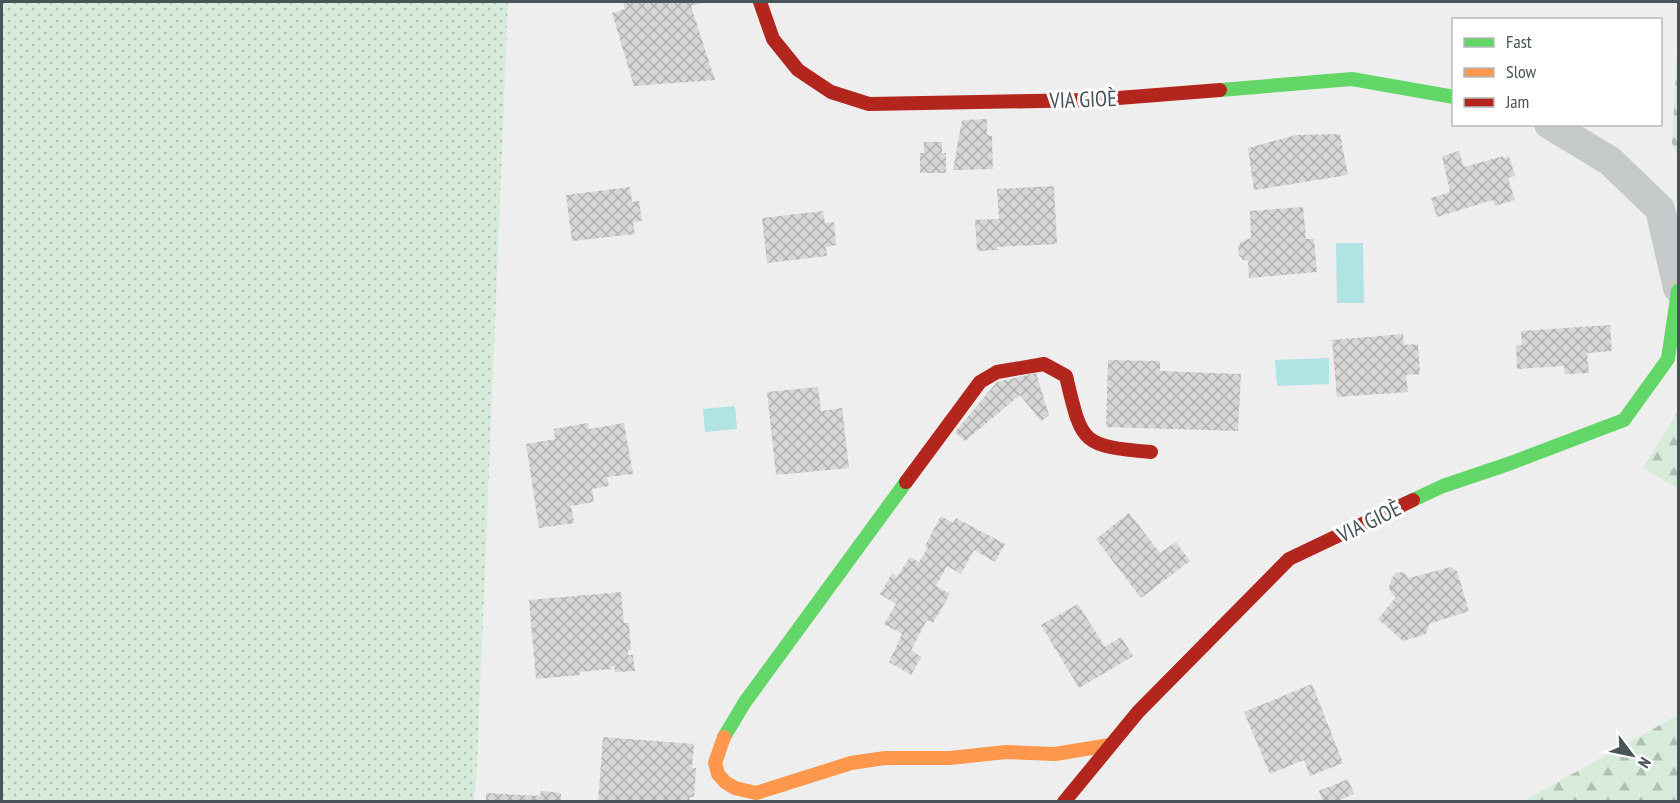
<svg xmlns="http://www.w3.org/2000/svg" width="1680" height="803" font-family="'PT Sans Narrow',sans-serif">
<style>
.grass{fill:url(#grass-dots)}
.forest{fill:url(#forest-firs)}
.water{fill:#afe3e4}
.building{fill:url(#building-cross-hatch)}
.lines{fill:none;stroke-linecap:round;stroke-linejoin:round}
.street{stroke:#c6c9c9;stroke-width:30}
.fast{stroke:#63d668;stroke-width:14}
.slow{stroke:#ff974d;stroke-width:14}
.jam{stroke:#b3261e;stroke-width:14}
.labels{text-anchor:middle;stroke-width:6;stroke-linejoin:round;paint-order:stroke}
.street-label{font-size:22px;fill:#485458;stroke:#fff}
</style>
<defs>
<pattern id="grass-dots" width="8" height="8" patternUnits="userSpaceOnUse" patternTransform="scale(1.5)"><rect width="8" height="8" fill="#d6ebda"/><path d="M2 2h.1M6 6h.1" fill="none" stroke="#b0c1b4" stroke-width="1.8" stroke-linecap="round"/></pattern>
<pattern id="forest-firs" width="22" height="20" patternUnits="userSpaceOnUse" patternTransform="scale(1.5)"><rect width="22" height="20" fill="#d6ebda"/><path d="M5 1l3.5 6h-7zM16 11l3.5 6h-7z" fill="#b0c1b4"/></pattern>
<pattern id="building-cross-hatch" width="8" height="8" patternUnits="userSpaceOnUse" patternTransform="scale(1.5)"><rect width="8" height="8" fill="#d5d6d6"/><path d="M0 0l8 8M0 8l8-8" fill="none" stroke="#afb0b0"/></pattern>
</defs>
<rect width="100%" height="100%" fill="#efeeee"/>
<polygon class="grass" points="2,2 508,2 477,766 474,801 2,801"/>
<g class="forest">
<polygon points="1678,35 1678,157 1672,143"/>
<polygon points="1678,411 1678,489 1643,468"/>
<polygon points="1678,715 1678,801 1524,801"/>
</g>
<g class="water">
<polygon points="1336,243 1363,243 1364,303 1337,303"/>
<polygon points="1329,358 1329,384 1277,386 1275,360"/>
<polygon points="735,406 737,429 705,432 703,409"/>
</g>
<g class="building">
<polygon points="623,2 705,2 691,6 715,80 634,86 612,13 625,9"/>
<polygon points="987,119 987,135 992,136 993,169 953,170 962,120"/>
<polygon points="1340,134 1348,175 1254,190 1248,148 1296,135"/>
<polygon points="924,142 942,142 942,153 946,153 946,173 920,173 920,153 924,153"/>
<polygon points="1459,151 1464,167 1503,156 1504,158 1509,156 1515,176 1508,178 1515,200 1495,206 1493,200 1437,217 1431,198 1450,192 1442,156"/>
<polygon points="1054,186 1057,244 997,247 998,250 977,251 975,220 999,219 997,189"/>
<polygon points="630,187 632,202 639,201 642,221 633,223 635,234 572,241 566,195"/>
<polygon points="1303,207 1306,239 1314,239 1317,272 1249,278 1248,261 1243,260 1239,255 1238,247 1241,242 1251,238 1250,211"/>
<polygon points="823,211 825,223 834,222 836,245 826,247 827,256 767,263 762,218"/>
<polygon points="1610,325 1612,351 1587,353 1589,373 1565,374 1564,366 1517,369 1516,345 1522,345 1521,331"/>
<polygon points="1403,334 1404,345 1418,344 1420,374 1406,375 1408,392 1337,397 1332,340"/>
<polygon points="1108,360 1160,361 1160,371 1241,374 1238,431 1106,427"/>
<polygon points="1036,373 1049,415 1041,421 1020,395 965,441 955,432 997,382"/>
<polygon points="818,387 821,411 842,408 849,468 776,475 767,392"/>
<polygon points="588,423 589,429 624,423 633,474 607,477 609,486 592,489 594,502 571,506 574,523 539,528 526,444 555,439 554,429"/>
<polygon points="1129,513 1160,553 1176,542 1190,561 1141,598 1096,539"/>
<polygon points="941,516 953,523 956,518 1005,544 995,562 974,550 961,574 947,566 936,586 950,594 933,623 927,620 911,650 921,657 911,675 889,662 902,634 884,624 896,604 880,594 892,573 897,577 910,557 919,562 928,548 925,546"/>
<polygon points="1451,567 1457,571 1469,611 1429,624 1426,634 1403,641 1378,619 1396,597 1391,593 1389,587 1392,578 1396,573 1403,572 1409,578"/>
<polygon points="621,592 624,623 629,623 631,650 628,650 628,655 633,655 635,671 615,672 614,666 611,666 612,669 580,672 580,675 536,679 529,600"/>
<polygon points="1078,604 1105,647 1121,637 1133,656 1079,688 1041,625"/>
<polygon points="1312,684 1343,763 1310,776 1304,760 1270,774 1244,712"/>
<polygon points="603,737 694,744 692,768 696,768 694,797 690,797 689,802 598,802"/>
<polygon points="1348,779 1354,794 1335,802 1323,802 1319,791"/>
<polygon points="541,791 561,793 561,802 486,802 486,793 540,796"/>
</g>
<g class="lines">
<polyline class="street" points="1549,124 1610,161 1660,209 1678,288"/>
<g class="fast">
<polyline points="1220,90 1352,79 1454,97"/>
<polyline points="1413,500 1443,486 1511,463 1624,420 1668,359 1678,291"/>
<polyline points="724,737 745,702 906,482"/>
</g>
<polyline class="slow" points="724,737 715,763 718,774 725,782 735,788 756,793 851,763 885,758 950,758 1006,752 1055,754 1110,745"/>
<g class="jam">
<polyline points="760,2 773,39 798,70 831,92 869,104 1093,100 1220,90"/>
<path d="M 906,482 L 980,382 L 997,372 L 1044,364 L 1066,376 C 1082,443 1080,446 1151,452"/>
<polyline points="1064,802 1138,712 1289,559 1413,500"/>
</g>
</g>
<g class="labels">
<g class="street-label">
<text transform="translate(1083 99) rotate(-2)" y="8">VIA GIOÈ</text>
<text transform="translate(1369 521) rotate(-26)" y="8">VIA GIOÈ</text>
</g>
</g>
<rect width="1680" height="803" fill="none" stroke="#485458" stroke-width="6"/>
<rect x="1452" y="18" width="210" height="108" fill="#ffffff" stroke="#b6bbbc" stroke-width="1.5"/>
<rect x="1464" y="38" width="30" height="9" fill="#63d668" stroke="#b6bbbc" stroke-width="1.5"/>
<text x="1506" y="48" font-size="18" fill="#485458">Fast</text>
<rect x="1464" y="68" width="30" height="9" fill="#ff974d" stroke="#b6bbbc" stroke-width="1.5"/>
<text x="1506" y="78" font-size="18" fill="#485458">Slow</text>
<rect x="1464" y="98" width="30" height="9" fill="#b3261e" stroke="#b6bbbc" stroke-width="1.5"/>
<text x="1506" y="108" font-size="18" fill="#485458">Jam</text>
<g transform="translate(1632 755) rotate(122)" stroke="#ffffff" stroke-width="4.5" paint-order="stroke">
<path d="M0-4.5L10 22L0 15L-10 22Z" fill="#485458"/>
<text y="-9" font-size="16" font-weight="bold" text-anchor="middle" fill="#485458">N</text>
</g>
</svg>
